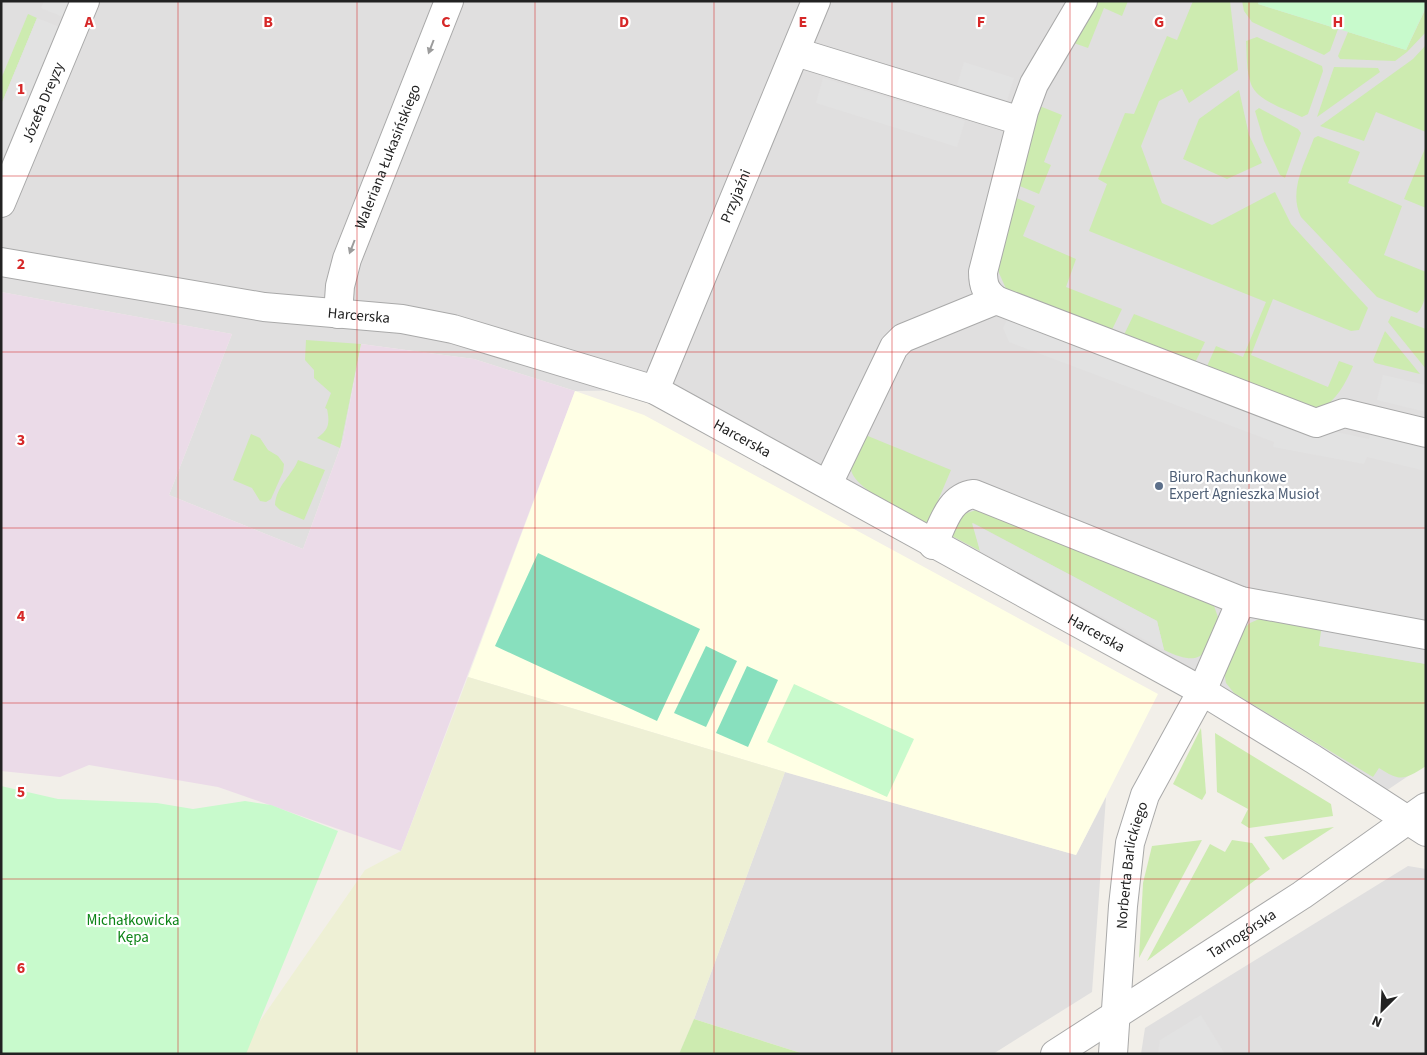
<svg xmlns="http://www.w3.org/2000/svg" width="1427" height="1055" font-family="'Source Sans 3',sans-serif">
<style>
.residential{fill:#e0dfdf}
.industrial{fill:#ebdbe8}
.education{fill:#ffffe5}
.farmland{fill:#eef0d5}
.grass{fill:#cdebb0}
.park{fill:#c8facc}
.pitch{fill:#88e0be}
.parking{fill:#e2e2e2}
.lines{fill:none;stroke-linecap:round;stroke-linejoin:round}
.minor-casing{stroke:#a9a9a9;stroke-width:30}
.minor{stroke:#fff;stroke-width:28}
.oneway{fill:#9c9c9c}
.grid{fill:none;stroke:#d62828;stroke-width:1;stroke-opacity:0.55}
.service-dot{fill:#5c6f8a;stroke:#fff;stroke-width:2}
.labels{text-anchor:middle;stroke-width:4.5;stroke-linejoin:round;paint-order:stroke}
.street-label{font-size:15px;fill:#222;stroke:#fff}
.service-label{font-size:15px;fill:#4e5e75;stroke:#fff;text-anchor:start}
.park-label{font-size:15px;fill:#0c8416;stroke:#fff}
.grid-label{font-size:16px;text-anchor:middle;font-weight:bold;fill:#d62828;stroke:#fff;stroke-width:4.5;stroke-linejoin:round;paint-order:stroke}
</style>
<rect width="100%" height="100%" fill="#f2efe9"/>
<g class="residential">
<polygon points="1,1 1426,1 1426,764 1374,799 655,390 575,391 474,359 361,344 343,440 303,549 169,495 232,334 1,292"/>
<polygon points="785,772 1076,855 1106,797 1092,992 993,1054 804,1054 694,1019"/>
<polygon points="1408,866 1426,869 1426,1054 1141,1054 1145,1028"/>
</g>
<polygon class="industrial" points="1,292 232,334 169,495 303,549 343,440 361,344 474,359 575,391 401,851 218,787 89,765 60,777 1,771"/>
<polygon class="education" points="575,391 644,415 1158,694 1076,855 785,772 468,677"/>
<polygon class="farmland" points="468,677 785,772 694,1019 679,1054 237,1054 365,870 401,851"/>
<g class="grass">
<polygon points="1097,1 1128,1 1122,16 1104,8 1088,48 1071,42"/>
<path d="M 1193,1 L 1230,1 L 1238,70 L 1189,103 L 1182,89 L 1159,101 L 1141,146 L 1162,203 L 1212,225 L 1275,192 L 1291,224 L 1368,308 L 1359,330 L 1351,331 L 1273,299 L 1251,355 L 1328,387 L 1339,361 L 1353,366 C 1345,385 1337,399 1320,410 L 1204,373 L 1216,346 L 1243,357 L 1266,302 L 1089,231 L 1107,184 L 1098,179 L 1125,113 L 1134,114 L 1167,36 L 1177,40 Z"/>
<polygon points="1242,1 1259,1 1258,4 1338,29 1330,51 1324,55 1252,22 1244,11"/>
<polygon points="1426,8 1426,32 1407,52 1395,61 1340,59 1338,56 1348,32 1406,50"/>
<polygon points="28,14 37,18 1,105 1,79"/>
<path d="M 1257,37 L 1322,66 L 1323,71 L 1308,114 L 1302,117 C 1286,109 1257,101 1251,84 C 1246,71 1247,54 1246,41 Z"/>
<polygon points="1426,45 1426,132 1376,112 1364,141 1320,126 1413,59"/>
<polygon points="1334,67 1378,68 1380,72 1317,117"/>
<polygon points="1239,90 1249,135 1262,163 1227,179 1183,159 1199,119"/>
<polygon points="1037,105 1062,115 1044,162 1051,165 1039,194 1015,184"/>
<polygon points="1259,108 1298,129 1301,133 1285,178 1280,175 1264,141 1255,111"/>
<path d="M 1318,136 L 1360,152 L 1348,183 L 1402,206 L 1384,255 L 1426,272 C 1426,286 1427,304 1417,313 L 1377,297 L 1301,217 C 1288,191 1305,163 1314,138 Z"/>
<polygon points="1426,146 1426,208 1404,199"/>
<polygon points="1012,196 1035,206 1023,236 1076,259 1066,287 1122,309 1109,336 1007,291 999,273 997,260"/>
<polygon points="1134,314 1205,342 1192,369 1121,341"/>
<polygon points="1391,316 1426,329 1426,369 1388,322"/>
<polygon points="1385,331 1420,374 1375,363 1373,360"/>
<path d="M 306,340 L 361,344 L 340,448 L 317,438 C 329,430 330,423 327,409 L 325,408 L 331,393 L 314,378 L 314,370 L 305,360 Z"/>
<polygon points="251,434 260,438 268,450 278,456 284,464 283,472 271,499 266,502 260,501 252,488 233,480"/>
<path d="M 863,434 L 951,470 L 928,524 C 911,514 849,488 851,467 C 852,457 860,444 863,434 Z"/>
<path d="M 298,460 L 325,470 L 304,520 L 280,510 L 275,505 C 276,486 293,474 298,460 Z"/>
<path d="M 979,509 L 1213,603 L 1220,623 C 1205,656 1202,668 1164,650 L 1157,621 L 973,523 L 980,551 L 952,536 L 964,514 Z"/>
<path d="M 1266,616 L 1322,624 L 1320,646 L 1426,664 L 1426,766 C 1404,780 1401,782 1379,768 L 1373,777 L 1234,693 L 1226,683 L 1224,672 L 1241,631 L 1250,623 Z"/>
<polygon points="1201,728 1206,793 1202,800 1173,784"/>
<polygon points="1215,733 1331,804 1333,816 1249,828 1241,823 1248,809 1217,792"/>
<polygon points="1334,827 1283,860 1264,837"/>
<polygon points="1202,840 1139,958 1143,883 1152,846"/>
<polygon points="1232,840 1252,843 1270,869 1147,961 1210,844 1225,852"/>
<polygon points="694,1019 804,1054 679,1054"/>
</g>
<g class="park">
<polygon points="1259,1 1426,1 1426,7 1406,50 1258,4"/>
<polygon points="794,684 914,739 887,797 767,742"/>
<polygon points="1,786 58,799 157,803 193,809 245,801 271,805 338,831 246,1054 1,1054"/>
</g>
<g class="pitch">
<polygon points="538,553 700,629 657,721 495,646"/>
<polygon points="706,646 737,661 706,727 674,713"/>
<polygon points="747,666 778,680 748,747 716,733"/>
</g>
<g class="parking">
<polygon points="44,1 70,1 63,17 41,8"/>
<polygon points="37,18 60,27 1,169 1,105"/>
<polygon points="964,62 1014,78 1007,101 957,85"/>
<polygon points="823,78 965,121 957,147 816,103"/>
<polygon points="1009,316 1280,420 1369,439 1371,430 1426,444 1426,471 1367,457 1364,464 1273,447 1274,442 1009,342 1003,328"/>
<polygon points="1383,375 1426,385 1426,412 1377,400"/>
<polygon points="972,523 1157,621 1164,650 980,551"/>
<polygon points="1322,624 1426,641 1426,664 1319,646"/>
<polygon points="1201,1015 1225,1054 1158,1054 1160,1040"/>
</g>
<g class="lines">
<defs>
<g id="minor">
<polyline points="796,52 1021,121"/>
<path id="s1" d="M 1,203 L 85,1"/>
<path id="s2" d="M 1,262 L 264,307 L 402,319 L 453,329 L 655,390 L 1202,691 L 1313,759 L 1426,832"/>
<path d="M 996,300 C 986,292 983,286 983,272 L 1024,111 L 1034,84 L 1083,1"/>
<path id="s3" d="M 338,314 L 340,286 L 347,259 L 449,1"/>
<path id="s4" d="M 655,390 L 816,1"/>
<polyline points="828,484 894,347 903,338 996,300 1316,423 1344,413 1426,433"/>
<path d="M 933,545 C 943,524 949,497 974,494 L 1241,601 L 1426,635"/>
<path id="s5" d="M 1055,1054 L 1302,895 L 1426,807"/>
<path id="s6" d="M 1113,1054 L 1123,906 L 1130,843 L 1145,795 L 1202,691 L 1241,601"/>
</g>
</defs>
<use href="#minor" class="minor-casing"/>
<use href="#minor" class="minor"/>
</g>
<defs><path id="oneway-solid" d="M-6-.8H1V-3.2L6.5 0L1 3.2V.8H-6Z" transform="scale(1.25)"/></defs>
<g class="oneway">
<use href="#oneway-solid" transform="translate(431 47) rotate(111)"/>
<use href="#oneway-solid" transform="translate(352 247) rotate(111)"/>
</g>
<path class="grid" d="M 178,1 L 178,1054M 357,1 L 357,1054M 535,1 L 535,1054M 714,1 L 714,1054M 892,1 L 892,1054M 1070,1 L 1070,1054M 1249,1 L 1249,1054M 1,176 L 1426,176M 1,352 L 1426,352M 1,528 L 1426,528M 1,703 L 1426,703M 1,879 L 1426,879"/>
<circle class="service-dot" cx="1159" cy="486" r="5"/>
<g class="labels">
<g class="street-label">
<text dy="5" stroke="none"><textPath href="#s1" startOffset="109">Józefa Dreyzy</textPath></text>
<text dy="5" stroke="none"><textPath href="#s3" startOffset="166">Waleriana Łukasińskiego</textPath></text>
<text dy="5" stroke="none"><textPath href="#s4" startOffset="210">Przyjaźni</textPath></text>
<text dy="5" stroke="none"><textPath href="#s2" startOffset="362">Harcerska</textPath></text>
<text dy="5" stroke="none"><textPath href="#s2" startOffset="768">Harcerska</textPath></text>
<text dy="5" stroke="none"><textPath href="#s2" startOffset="1172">Harcerska</textPath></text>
<text dy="5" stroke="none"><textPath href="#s6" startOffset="190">Norberta Barlickiego</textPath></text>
<text dy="5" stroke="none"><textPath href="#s5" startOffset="222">Tarnogórska</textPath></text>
</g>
<g class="service-label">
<text x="1169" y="482">Biuro Rachunkowe<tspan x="1169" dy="17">Expert Agnieszka Musioł</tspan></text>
</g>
<g class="park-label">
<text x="133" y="925">Michałkowicka<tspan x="133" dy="17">Kępa</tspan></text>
</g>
</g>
<g class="grid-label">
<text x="89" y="27">A</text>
<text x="268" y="27">B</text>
<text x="446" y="27">C</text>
<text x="624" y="27">D</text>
<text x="803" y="27">E</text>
<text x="981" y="27">F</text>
<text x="1159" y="27">G</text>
<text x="1338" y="27">H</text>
<text x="21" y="94">1</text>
<text x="21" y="269">2</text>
<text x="21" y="445">3</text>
<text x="21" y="621">4</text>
<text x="21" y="797">5</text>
<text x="21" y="973">6</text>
</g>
<rect width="1427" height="1055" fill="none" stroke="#222222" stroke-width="5"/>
<g transform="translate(1382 1010) rotate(204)" stroke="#ffffff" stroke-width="4" paint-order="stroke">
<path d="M0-4L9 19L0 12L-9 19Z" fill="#222222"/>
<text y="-8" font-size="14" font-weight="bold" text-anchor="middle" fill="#222222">N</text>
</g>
</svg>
